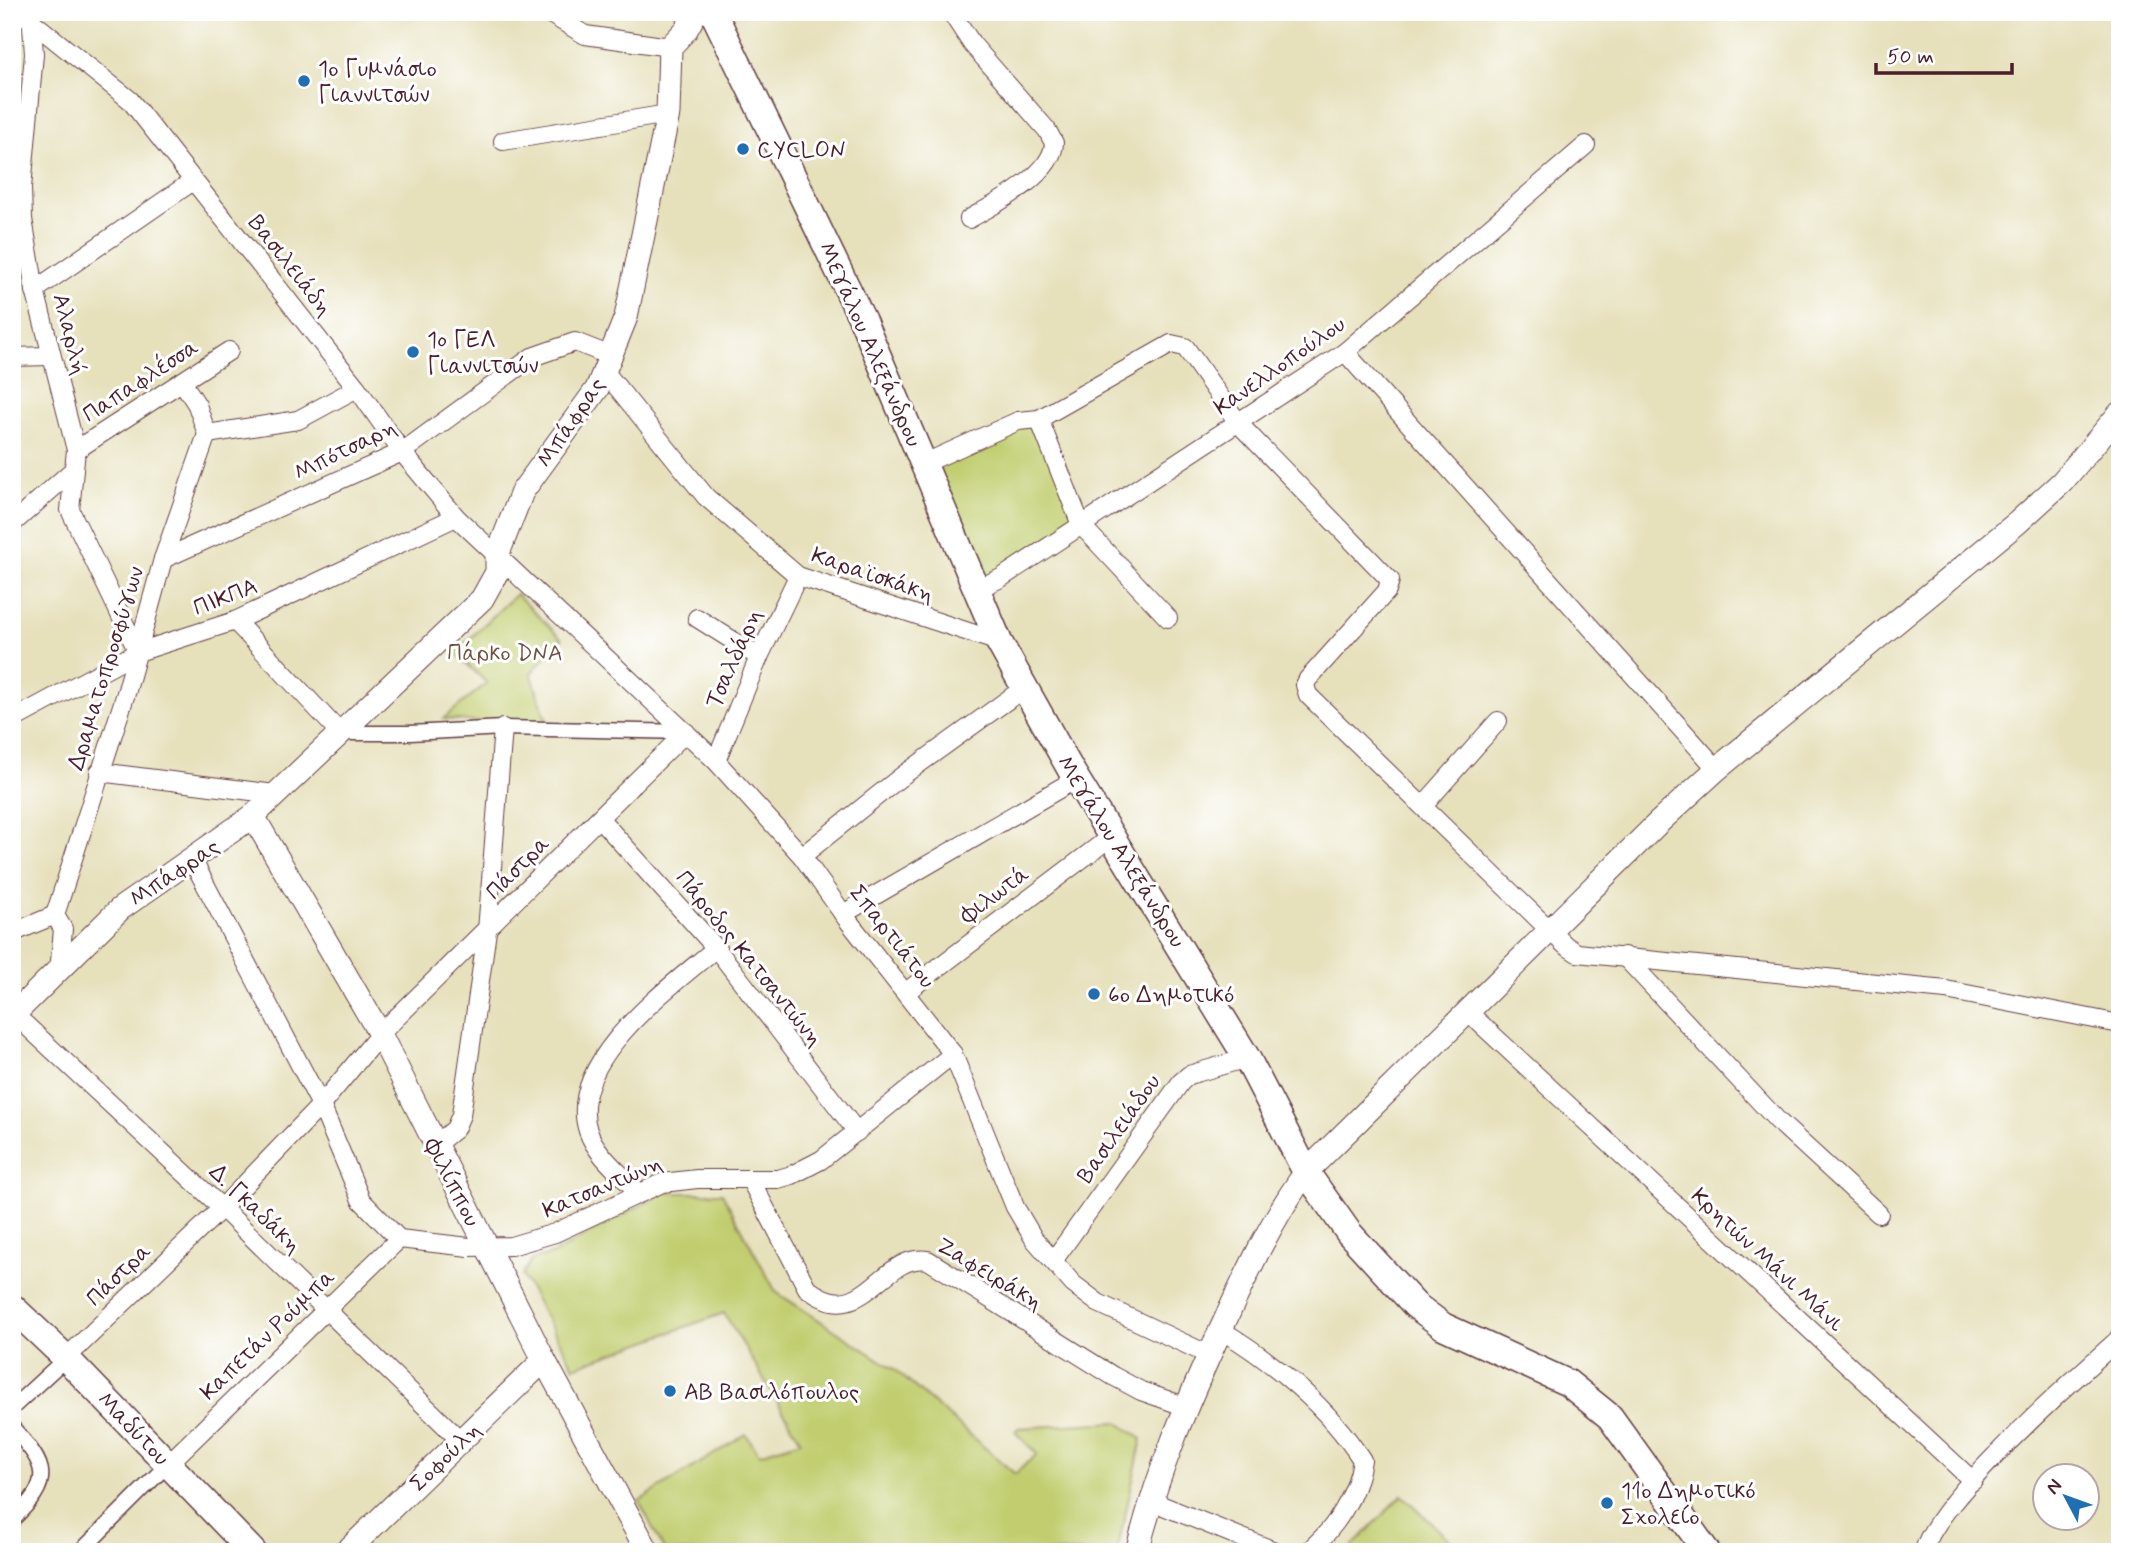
<svg xmlns="http://www.w3.org/2000/svg" width="2132" height="1564" font-family="Mynerve,sans-serif">
<style>
.green{fill:#c1cd6e;stroke:#86764c;stroke-width:2}
.lines{fill:none;stroke-linecap:round;stroke-linejoin:round}
.pedestrian-casing{stroke:#613c41;stroke-width:17}
.minor-casing{stroke:#613c41;stroke-width:20}
.tertiary-casing{stroke:#613c41;stroke-width:25}
.secondary-casing{stroke:#613c41;stroke-width:29}
.pedestrian{stroke:#fff;stroke-width:14}
.minor{stroke:#fff;stroke-width:18}
.tertiary{stroke:#fff;stroke-width:23}
.secondary{stroke:#fff;stroke-width:26}
.poi-dot{fill:#1f6fb2;stroke:#fff;stroke-width:2.5}
.labels{text-anchor:middle;stroke-width:6;stroke-linejoin:round;paint-order:stroke}
.poi-label{font-size:23px;fill:#4a1f2b;stroke:#fff;text-anchor:start}
.street-label{font-size:23px;fill:#4a1f2b;stroke:#fff}
.park-label{font-size:23px;fill:#6e533f;stroke:#fff}
</style>
<rect width="100%" height="100%" fill="#fff"/>
<filter id="ink" filterUnits="userSpaceOnUse"><feTurbulence type="fractalNoise" baseFrequency=".0143" numOctaves="2"/><feDisplacementMap in="SourceGraphic" scale="14" xChannelSelector="R" yChannelSelector="G"/><feConvolveMatrix kernelMatrix="1 2 1 2 8 2 1 2 1" color-interpolation-filters="sRGB"/></filter>
<filter id="wash" filterUnits="userSpaceOnUse"><feTurbulence type="fractalNoise" baseFrequency=".00686" numOctaves="4" result="noise"/><feDisplacementMap in="SourceGraphic" scale="28" xChannelSelector="R" yChannelSelector="G"/><feGaussianBlur stdDeviation="1.57" result="paint"/><feColorMatrix in="noise" values="0 0 0 0 0 0 0 0 0 0 0 0 0 0 0 0 0 1.4 0 .05"/><feComposite in="paint" operator="in"/></filter>
<g filter="url(#wash)">
<rect width="100%" height="100%" fill="#e6e0bb"/>
<g class="green">
<polygon points="1039,419 1081,525 989,585 923,464"/>
<polygon points="516,594 562,639 531,673 549,728 443,719 487,683 455,653"/>
<polygon points="663,1193 722,1193 776,1292 894,1369 1015,1474 1037,1454 1015,1432 1018,1428 1117,1422 1142,1439 1117,1552 665,1552 639,1501 746,1434 759,1454 801,1441 724,1313 574,1367 522,1275 532,1260 553,1254"/>
<polygon points="1402,1495 1462,1552 1347,1552"/>
</g>
</g>
<g filter="url(#ink)">
<g class="lines">
<defs>
<g id="pedestrian">
<polyline points="341,733 410,733 503,728 686,732"/>
<polyline points="12,1408 66,1358"/>
<path d="M 12,1427 C 48,1467 54,1480 12,1520"/>
<polyline points="80,1552 168,1464"/>
</g>
<g id="minor">
<polyline points="20,12 130,100 357,388 402,452 456,517 716,761 802,856 846,918 953,1054 1015,1207 1034,1239 1073,1284 1098,1303 1209,1355"/>
<polyline points="547,12 585,35 670,47"/>
<path d="M 951,12 L 972,44 L 1047,130 L 1054,143 C 1053,175 994,205 969,219"/>
<polyline points="31,13 34,54 22,188 23,219 35,290 76,450 70,510 138,652"/>
<polyline points="503,141 668,114"/>
<polyline points="35,290 193,181"/>
<polyline points="1345,352 1717,769"/>
<polyline points="12,357 50,356"/>
<polyline points="605,372 706,497 798,576 999,642"/>
<polyline points="1039,419 1081,525 1168,618"/>
<polyline points="207,434 298,420 357,388"/>
<polyline points="76,450 229,351"/>
<polyline points="923,464 1018,421 1039,419 1171,344 1185,347 1239,424 1390,580 1387,591 1308,679 1305,685 1308,695 1565,945 1577,953 1946,990 2120,1024"/>
<polyline points="12,524 72,471"/>
<polyline points="163,559 402,452 532,357 575,342 611,356"/>
<polyline points="975,590 1001,578 1345,352 1586,145"/>
<polyline points="697,618 759,657"/>
<polyline points="235,621 340,733"/>
<polyline points="12,720 138,652 235,621 456,517"/>
<polyline points="716,761 759,657 798,576"/>
<polyline points="99,772 275,794"/>
<polyline points="1423,806 1498,721"/>
<polyline points="600,819 716,948 857,1132"/>
<polyline points="802,856 902,776 1024,688"/>
<polyline points="193,861 321,1105 361,1200 399,1239"/>
<polyline points="843,914 1076,779"/>
<polyline points="12,933 55,915"/>
<polyline points="1624,956 1778,1121 1879,1214"/>
<polyline points="59,972 63,929 55,915 127,690 163,559 207,434 197,405 183,383"/>
<polyline points="906,992 1112,836"/>
<polyline points="1469,1013 1973,1481"/>
<polyline points="14,1014 222,1208 461,1441"/>
<polyline points="434,1146 455,1129 461,1115 487,931 503,728"/>
<path d="M 750,1179 L 807,1288 C 863,1333 881,1252 928,1260 L 1113,1376 L 1141,1391 L 1184,1406"/>
<path d="M 639,1193 C 622,1175 596,1155 588,1131 C 565,1061 671,987 716,948"/>
<polyline points="399,1239 469,1247 511,1246 555,1233 662,1183 697,1179 778,1179 792,1175 821,1160 953,1054"/>
<polyline points="1053,1261 1181,1082 1189,1075 1247,1058"/>
<path d="M 1221,1330 C 1274,1362 1328,1407 1362,1460 C 1357,1496 1335,1529 1307,1552"/>
<polyline points="66,1358 222,1208 321,1105 380,1034 686,732"/>
<polyline points="168,1464 399,1239"/>
<polyline points="1151,1501 1277,1552"/>
<path d="M 1924,1552 C 1932,1504 2079,1375 2120,1338"/>
</g>
<g id="tertiary">
<polyline points="253,816 380,1034 544,1360 648,1552"/>
<polyline points="12,1016 120,909 253,816 482,599 497,572 497,556 522,492 597,389 626,317 668,114 670,47 686,30 696,12"/>
<polyline points="346,1552 544,1360"/>
<path d="M 1137,1552 C 1158,1470 1187,1403 1222,1327 C 1247,1273 1271,1220 1306,1172 L 1657,824 L 1717,769 L 2017,523 L 2062,482 L 2120,413"/>
</g>
<g id="secondary">
<polyline points="713,12 863,321 999,642 1072,772 1247,1058 1306,1172 1349,1233 1415,1305 1443,1326 1568,1383 1610,1417 1707,1552"/>
<polyline points="12,1307 66,1358 253,1552"/>
</g>
</defs>
<use href="#pedestrian" class="pedestrian-casing"/>
<use href="#minor" class="minor-casing"/>
<use href="#tertiary" class="tertiary-casing"/>
<use href="#secondary" class="secondary-casing"/>
<use href="#pedestrian" class="pedestrian"/>
<use href="#minor" class="minor"/>
<use href="#tertiary" class="tertiary"/>
<use href="#secondary" class="secondary"/>
</g>
</g>
<g class="poi-dot">
<circle cx="304" cy="81" r="7"/>
<circle cx="743" cy="149" r="7"/>
<circle cx="413" cy="352" r="7"/>
<circle cx="1094" cy="994" r="7"/>
<circle cx="670" cy="1391" r="7"/>
<circle cx="1607" cy="1503" r="7"/>
</g>
<g class="labels">
<g class="poi-label">
<text x="318" y="76">1ο Γυμνάσιο<tspan x="318" dy="26">Γιαννιτσών</tspan></text>
<text x="757" y="157">CYCLON</text>
<text x="427" y="347">1o ΓΕΛ<tspan x="427" dy="26">Γιαννιτσών</tspan></text>
<text x="1108" y="1002">6ο Δημοτικό</text>
<text x="684" y="1399">ΑΒ Βασιλόπουλος</text>
<text x="1621" y="1498">11ο Δημοτικό<tspan x="1621" dy="26">Σχολείο</tspan></text>
</g>
<g class="street-label">
<text transform="translate(291 265) rotate(52)" y="8">Βασιλειάδη</text>
<text transform="translate(71 334) rotate(76)" y="8">Αλαρλή</text>
<text transform="translate(871 344) rotate(66)" y="8">Μεγάλου Αλεξάνδρου</text>
<text transform="translate(1279 365) rotate(-35)" y="8">Κανελλοπούλου</text>
<text transform="translate(140 380) rotate(-33)" y="8">Παπαφλέσσα</text>
<text transform="translate(570 422) rotate(-56)" y="8">Μπάφρας</text>
<text transform="translate(345 449) rotate(-26)" y="8">Μπότσαρη</text>
<text transform="translate(873 574) rotate(19)" y="8">Καραϊσκάκη</text>
<text transform="translate(225 596) rotate(-21)" y="8">ΠΙΚΠΑ</text>
<text transform="translate(733 658) rotate(-66)" y="8">Τσαλδάρη</text>
<text transform="translate(105 668) rotate(-73)" y="8">Δραματοπροσφύγων</text>
<text transform="translate(1122 851) rotate(58)" y="8">Μεγάλου Αλεξάνδρου</text>
<text transform="translate(517 867) rotate(-45)" y="8">Πάστρα</text>
<text transform="translate(174 872) rotate(-34)" y="8">Μπάφρας</text>
<text transform="translate(994 894) rotate(-37)" y="8">Φιλωτά</text>
<text transform="translate(893 936) rotate(52)" y="8">Σπαρτιάτου</text>
<text transform="translate(750 958) rotate(51)" y="8">Πάροδος Κατσαντώνη</text>
<text transform="translate(1118 1128) rotate(-55)" y="8">Βασιλειάδου</text>
<text transform="translate(453 1182) rotate(63)" y="8">Φιλίππου</text>
<text transform="translate(602 1186) rotate(-23)" y="8">Κατσαντώνη</text>
<text transform="translate(256 1208) rotate(44)" y="8">Δ. Γκαδάκη</text>
<text transform="translate(1768 1259) rotate(43)" y="8">Κρητών Μάνι Μάνι</text>
<text transform="translate(990 1273) rotate(31)" y="8">Ζαφειράκη</text>
<text transform="translate(118 1274) rotate(-44)" y="8">Πάστρα</text>
<text transform="translate(267 1334) rotate(-44)" y="8">Καπετάν Ρούμπα</text>
<text transform="translate(134 1428) rotate(46)" y="8">Μαδύτου</text>
<text transform="translate(445 1456) rotate(-44)" y="8">Σοφούλη</text>
</g>
<g class="park-label">
<text x="505" y="660">Πάρκο DNA</text>
</g>
</g>
<rect width="2132" height="1564" fill="none" stroke="#fff" stroke-width="42"/>
<g transform="translate(2066 1497) rotate(311)"><circle r="33" fill="#ffffff" stroke="#b7a5aa" stroke-width="2"/>
<path d="M0-5L12 26L0 18L-12 26Z" fill="#1f6fb2"/>
<text y="-10" font-size="19" font-weight="bold" text-anchor="middle" fill="#4a1f2b">N</text>
</g>
<path d="M1876 63v10h136v-10" fill="none" stroke="#4a1f2b" stroke-width="3.5"/>
<text x="1887" y="63" font-size="21" fill="#4a1f2b" stroke="#ffffff" stroke-width="5" paint-order="stroke">50 m</text>
</svg>
